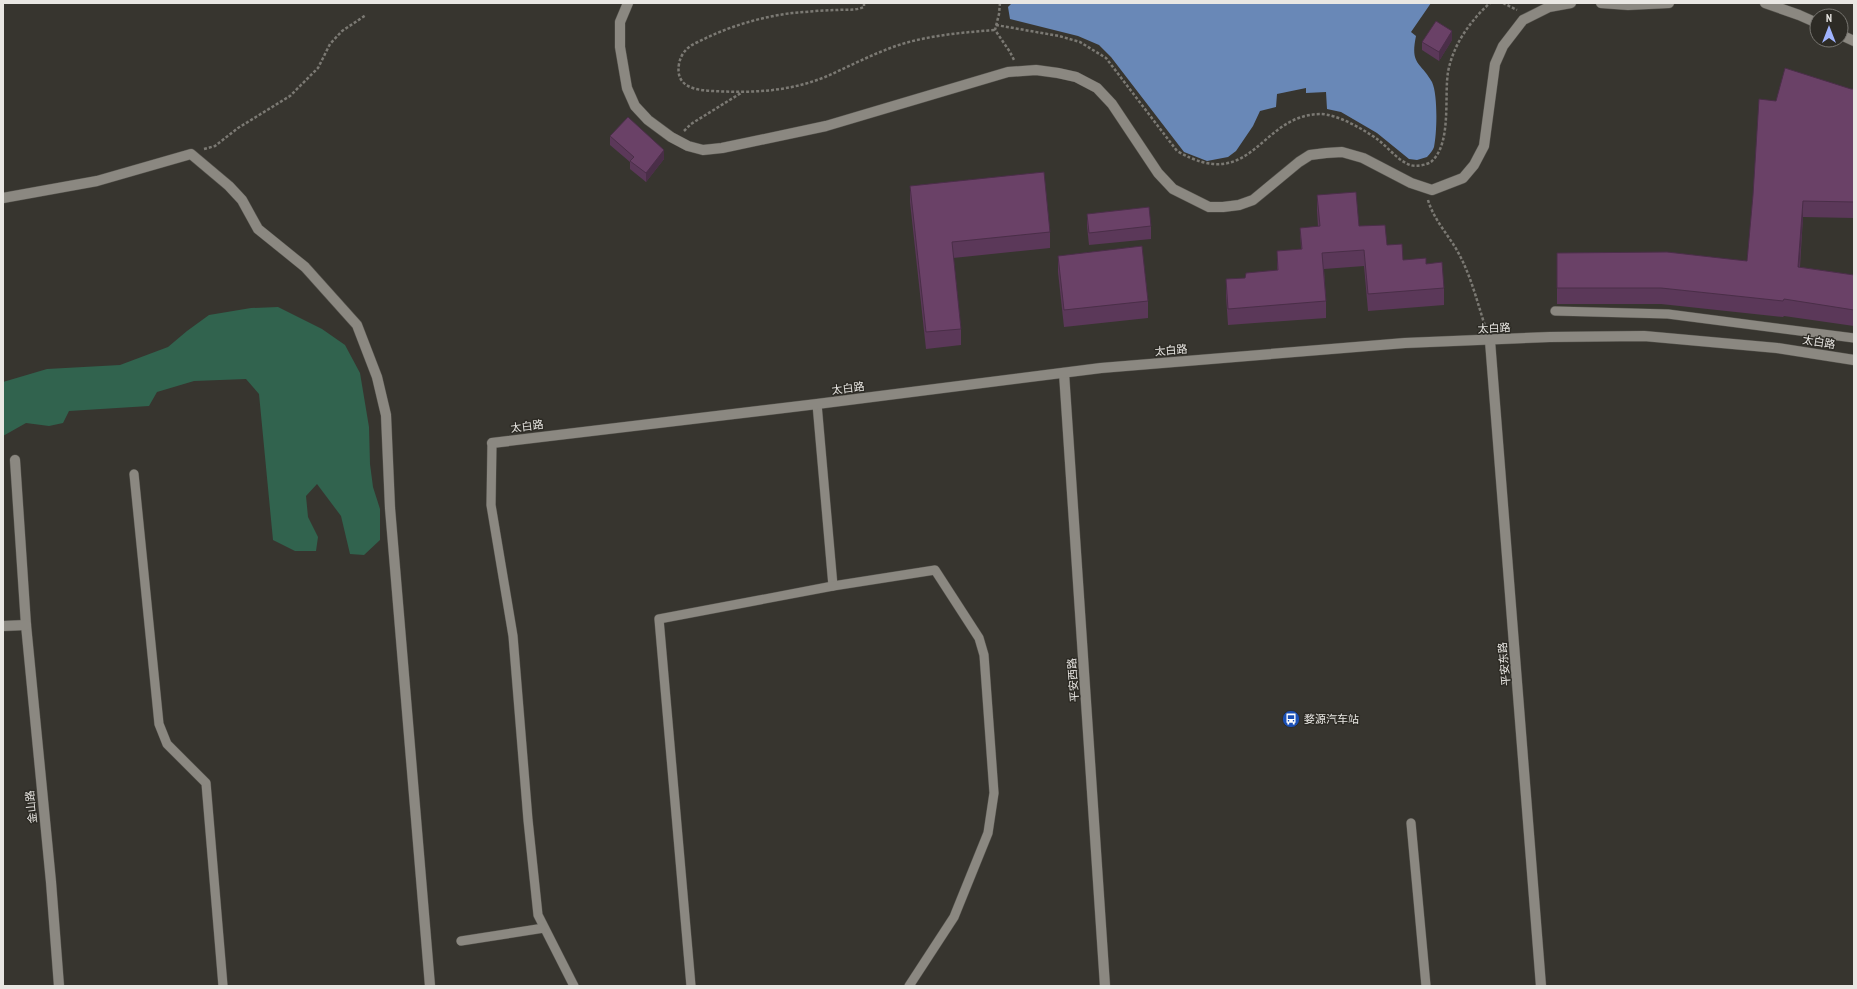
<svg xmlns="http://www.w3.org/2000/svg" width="1857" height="989" font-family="'PT Sans Narrow','Noto Sans SC',sans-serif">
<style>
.green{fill:#31634e}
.water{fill:#6988b7}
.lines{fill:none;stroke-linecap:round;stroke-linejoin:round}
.service-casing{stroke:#54524c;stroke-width:10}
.minor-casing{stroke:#54524c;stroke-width:11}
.tertiary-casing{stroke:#54524c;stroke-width:11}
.path{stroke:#7b7973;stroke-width:2.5;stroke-dasharray:3 2;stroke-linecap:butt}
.service{stroke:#8b8881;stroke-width:9}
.minor{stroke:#8b8881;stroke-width:10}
.tertiary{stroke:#8b8881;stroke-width:10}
.wall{fill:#5b3859}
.shaded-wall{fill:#4a2e48}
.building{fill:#6a4167;stroke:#4a2e48}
.labels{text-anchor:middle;stroke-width:3;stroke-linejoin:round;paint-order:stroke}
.street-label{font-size:11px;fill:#e9e7e3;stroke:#2d2b25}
.poi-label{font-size:11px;fill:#e9e7e3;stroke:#2d2b25;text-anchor:start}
</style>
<rect width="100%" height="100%" fill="#37352f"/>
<polygon class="green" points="278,307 322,329 345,345 360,373 369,427 370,464 373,487 380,509 380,540 364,555 350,554 341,516 317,484 306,496 308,517 318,537 316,551 295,551 273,540 259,394 246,379 194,381 157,392 149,406 69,411 63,423 49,426 26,423 3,436 3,382 47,369 120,365 168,347 187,331 209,315 251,308"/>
<path class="water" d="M 1012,3 L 1431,3 L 1411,32 L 1416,36 C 1410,65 1420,61 1432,82 C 1438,95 1437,133 1434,147 C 1433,150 1430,154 1427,157 L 1417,160 L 1409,159 L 1377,133 L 1341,112 L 1327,109 L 1326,92 L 1306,93 L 1306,88 L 1277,94 L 1276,107 L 1260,111 L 1253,126 L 1236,151 L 1228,157 L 1207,161 L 1184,152 L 1111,57 L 1099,45 L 1078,36 L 1010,19 L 1008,7 Z"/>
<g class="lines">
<defs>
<g id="service">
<polyline points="1555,311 1668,314 1854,338"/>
<polyline points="817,404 833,586"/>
<polyline points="492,443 491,505 513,636 528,820 538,915 574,986"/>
<polyline points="134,474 159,724 167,744 206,783 223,986"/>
<polyline points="1411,823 1426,986"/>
<polyline points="461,941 544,928"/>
<polyline points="691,986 659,619 833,586 935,570 979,638 984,655 994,793 988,833 954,917 909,986"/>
</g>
<g id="minor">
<polyline points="628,3 620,22 620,47 627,88 635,106 648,120 671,137 688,146 703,150 722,148 826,126 1008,72 1036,70 1058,73 1076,77 1097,88 1112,104 1158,173 1173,189 1209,207 1223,207 1239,205 1253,200 1299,162 1310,155 1326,153 1342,152 1363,158 1411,183 1432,190 1463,178 1474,165 1484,146 1495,64 1503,46 1523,20 1549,7 1571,3"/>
<polyline points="1601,3 1628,5 1669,3"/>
<polyline points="1765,3 1799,15 1817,23"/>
<polyline points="1841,35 1854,41"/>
<polyline points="3,198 97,181 191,154 229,186 242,200 258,229 305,267 357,325 377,377 386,415 390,508 430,986"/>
<polyline points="1490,341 1541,986"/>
<polyline points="1064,373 1105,986"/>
<polyline points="15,460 26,625 51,882 59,986"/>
<polyline points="3,626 26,625"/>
</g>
<polyline id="tertiary" points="492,443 817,404 1101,368 1405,343 1550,337 1644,336 1777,348 1854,360"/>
</defs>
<use href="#service" class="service-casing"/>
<use href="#minor" class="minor-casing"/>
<use href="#tertiary" class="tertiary-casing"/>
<g class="path">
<path d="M 864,3 L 864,7 C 855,11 847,9 838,10 C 823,10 807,12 792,13 C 760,17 727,27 698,42 C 688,46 681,53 679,64 C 675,87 695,90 712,91 C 751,93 788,92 825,77 C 855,64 885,47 917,40 C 943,34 969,32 995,30"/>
<polyline points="1000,3 999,14 995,30 1010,52 1014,60"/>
<polyline points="1503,3 1517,10"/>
<path d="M 996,25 L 1059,36 L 1080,42 L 1106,58 L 1177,151 C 1253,195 1259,115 1320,114 C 1337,114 1363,129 1377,139 C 1388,147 1397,160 1410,165 C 1416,167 1426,165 1431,162 C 1452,144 1444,97 1448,72 C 1453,45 1470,21 1490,3"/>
<polyline points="684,131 691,124 741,93"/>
<polyline points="204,149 215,146 238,128 290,96 318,68 330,44 342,31 366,15"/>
<path d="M 1428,200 C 1434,221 1450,236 1460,256 C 1472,279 1478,305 1486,329"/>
</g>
<use href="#service" class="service"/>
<use href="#minor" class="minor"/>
<use href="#tertiary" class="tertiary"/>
</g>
<g class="wall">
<polygon points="1452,40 1439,61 1422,50 1422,42"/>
<polygon points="1854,89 1854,218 1803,217 1800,267 1854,275 1854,326 1784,316 1783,317 1661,304 1557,304 1557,253 1747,261 1776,101"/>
<polygon points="610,136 664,159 646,182 630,169 630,162 610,145"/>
<polygon points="910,186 1050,232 1050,248 953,258 961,329 961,345 926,349 910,202"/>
<polygon points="1317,195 1359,226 1387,245 1403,260 1426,264 1444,288 1444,305 1368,311 1364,266 1324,269 1326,301 1326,318 1228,325 1226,296 1226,279 1245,278 1277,270 1277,251 1301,249 1300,228 1318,227 1317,211"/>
<polygon points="1087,214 1151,226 1151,239 1089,245 1087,226"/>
<polygon points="1058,256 1148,301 1148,318 1064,327 1058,272"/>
</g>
<g class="shaded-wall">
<polygon points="1452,31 1452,40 1439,61 1439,52"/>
<polygon points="664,150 664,159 646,182 646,173"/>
<polygon points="1803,201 1803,217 1798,283 1798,267"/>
</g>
<g class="building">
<polygon points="1436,21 1452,31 1439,52 1422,42"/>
<polygon points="1785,68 1851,89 1854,89 1854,202 1803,201 1798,267 1854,275 1854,310 1784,299 1783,301 1661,288 1557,288 1557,253 1667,252 1747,261 1753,195 1759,99 1776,101"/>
<polygon points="628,117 664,150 646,173 630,161 634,157 610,136"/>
<polygon points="1044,172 1050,232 952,242 961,329 926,332 910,186"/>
<polygon points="1356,192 1359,226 1385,225 1387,245 1402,244 1403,260 1426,258 1426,264 1442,262 1444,288 1368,294 1364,250 1322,253 1326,301 1228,309 1226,279 1245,278 1246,273 1278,270 1277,251 1302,249 1300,228 1320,226 1317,195"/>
<polygon points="1149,207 1151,226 1089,233 1087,214"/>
<polygon points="1142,246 1148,301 1064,310 1058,256"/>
</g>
<defs>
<symbol id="bus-disc" viewBox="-11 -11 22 22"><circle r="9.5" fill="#1a4fb4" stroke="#2d2b25"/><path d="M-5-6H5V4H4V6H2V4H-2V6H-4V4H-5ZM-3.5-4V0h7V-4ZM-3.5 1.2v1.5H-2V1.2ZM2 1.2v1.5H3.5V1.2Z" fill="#fff"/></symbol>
</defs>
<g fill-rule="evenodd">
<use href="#bus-disc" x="1281" y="709" width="20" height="20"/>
</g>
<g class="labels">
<g class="street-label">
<text transform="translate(1494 328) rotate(-3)" y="4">太白路</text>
<text transform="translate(1819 342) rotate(9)" y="4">太白路</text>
<text transform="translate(1171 350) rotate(-5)" y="4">太白路</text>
<text transform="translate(848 388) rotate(-7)" y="4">太白路</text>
<text transform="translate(527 426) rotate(-7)" y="4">太白路</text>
<text transform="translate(1504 664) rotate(-95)" y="4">平安东路</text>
<text transform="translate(1073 680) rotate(-94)" y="4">平安西路</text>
<text transform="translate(31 807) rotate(-96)" y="4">金山路</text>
</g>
<g class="poi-label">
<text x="1304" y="723">婺源汽车站</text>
</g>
</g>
<rect width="1857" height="989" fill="none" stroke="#e9e7e3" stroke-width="8"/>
<g transform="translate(1829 28)"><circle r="19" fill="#2d2b25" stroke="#787671"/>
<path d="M0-3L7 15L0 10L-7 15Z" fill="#a0b3fd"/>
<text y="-6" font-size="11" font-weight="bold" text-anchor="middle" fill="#e9e7e3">N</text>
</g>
</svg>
